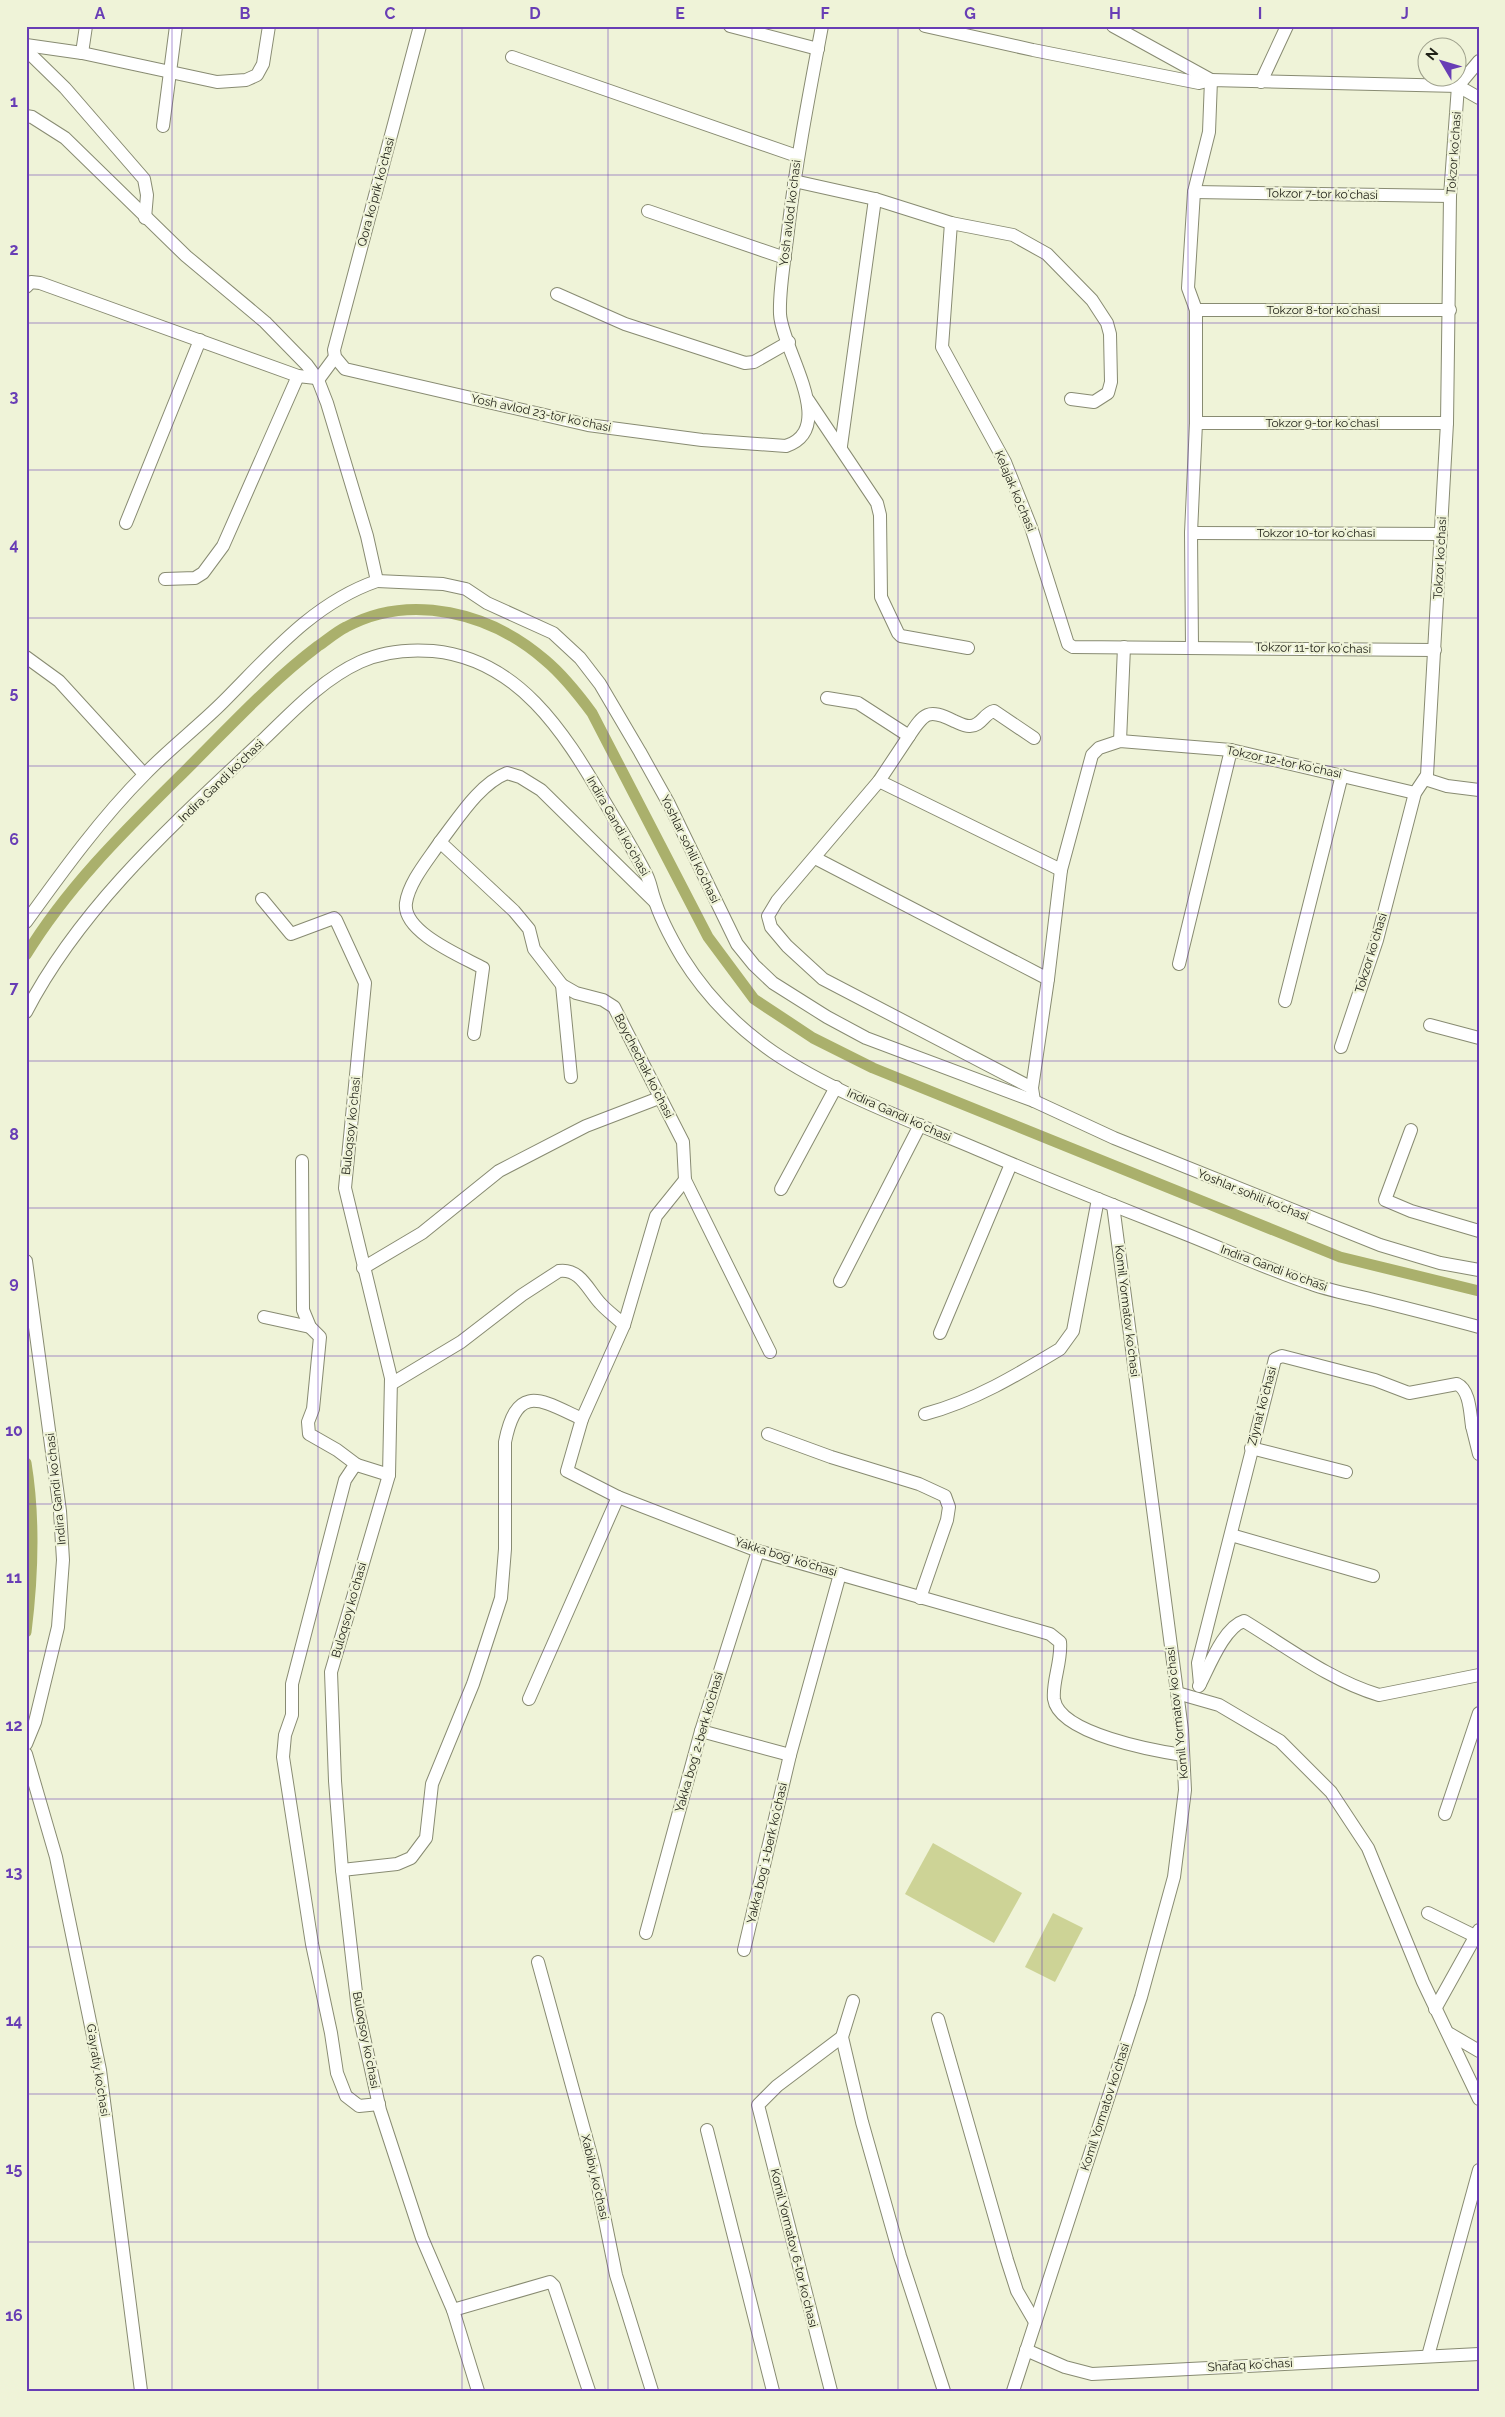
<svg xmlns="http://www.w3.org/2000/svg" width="1505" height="2417" font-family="Raleway,sans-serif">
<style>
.green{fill:#cdd396}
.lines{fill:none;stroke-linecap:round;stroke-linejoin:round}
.canal{stroke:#aab06c;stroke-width:11}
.minor-casing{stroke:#888b72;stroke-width:14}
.minor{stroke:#fff;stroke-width:12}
.grid{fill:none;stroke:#683db5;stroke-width:1;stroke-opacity:0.55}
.labels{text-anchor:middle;stroke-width:4.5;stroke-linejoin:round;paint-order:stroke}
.street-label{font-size:12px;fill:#212218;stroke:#eff3d8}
.neatline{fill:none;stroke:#683db5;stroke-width:2}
.grid-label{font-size:16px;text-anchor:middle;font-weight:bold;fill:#683db5}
</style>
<rect width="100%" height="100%" fill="#eff3d8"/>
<g class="green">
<polygon points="933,1843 1022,1893 994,1943 905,1894"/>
<polygon points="1053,1913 1083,1928 1055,1982 1025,1967"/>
</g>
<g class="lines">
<g class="canal">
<path d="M 26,955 C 71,881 134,822 194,762 C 234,722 273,680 318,646 C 327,640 336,632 346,627 C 411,592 491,613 545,660 C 563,675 578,694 592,713 L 708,937 L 754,999 L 813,1038 L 873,1068 L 1340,1257 L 1479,1291"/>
<path d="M 26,1463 C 35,1518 33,1576 26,1632"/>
</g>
<defs>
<g id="minor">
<path d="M 420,26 L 334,350 L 335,357 L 345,369 L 588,425 L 702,440 L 786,446 C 839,428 782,350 780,314 C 779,288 785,258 788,231 C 796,162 809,95 822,26"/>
<polyline points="730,26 818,49"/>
<polyline points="925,26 1033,50 1199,83 1211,80 1458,86 1479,98"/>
<polyline points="1113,26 1211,80 1209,132 1194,192 1188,288 1196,310 1196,423 1191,533 1192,647"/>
<polyline points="26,45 82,53 217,82 246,80 257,75 263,64 269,26"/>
<polyline points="26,50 65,88 144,179 147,195 145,218"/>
<polyline points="82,53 86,26"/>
<polyline points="512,57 797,156"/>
<polyline points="1261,82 1287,26"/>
<path d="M 26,116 L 32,117 L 65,138 L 186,256 L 265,322 L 307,365 L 318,380 L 327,403 L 367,536 L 377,581 C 313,603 270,655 223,702 C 198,727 170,748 145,774 C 101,818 62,872 26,922"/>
<polyline points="163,126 176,26"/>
<polyline points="794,181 875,199 951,223 1013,235 1047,254 1092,300 1107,323 1110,334 1111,382 1108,393 1094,402 1071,399"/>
<polyline points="1194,192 1450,196"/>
<polyline points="648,211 785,258"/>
<polyline points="951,223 942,347 1005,462 1031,527 1068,644 1073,647 1435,650"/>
<polyline points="26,287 31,282 40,283 298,376 316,378"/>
<polyline points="557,294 625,324 745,363 754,362 789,342"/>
<polyline points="1196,310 1450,310"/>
<polyline points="318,380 335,357"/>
<polyline points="808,400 877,503 880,515 881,597 898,633 901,636 968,648"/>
<polyline points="1196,423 1447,423"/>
<polyline points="841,446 875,199"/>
<polyline points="126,523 200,340"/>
<polyline points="1191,533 1441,534"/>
<polyline points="165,579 195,578 203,573 223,546 298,376"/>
<polyline points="377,581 443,584 466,589 487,603 553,633 580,658 600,684 640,752 669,804 737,944 754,965 773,983 827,1017 866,1038 1034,1101 1114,1138 1380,1245 1440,1263 1479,1270"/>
<polyline points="26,657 59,681 144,774"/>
<polyline points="827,698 858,703 909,736 879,781 777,901 768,916 771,927 787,946 823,979 1032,1088"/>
<path d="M 909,736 C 924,713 928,708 954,721 C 959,723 964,726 969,726 C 981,727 984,713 994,711 L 1034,738"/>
<polyline points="1120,741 1124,647"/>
<polyline points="1425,779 1447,786 1479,790"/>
<polyline points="879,781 1061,870"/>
<path d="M 440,842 C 428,860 409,882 406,903 C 402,932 461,956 483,968 L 474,1034"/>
<polyline points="815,858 1048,979"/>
<polyline points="262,899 291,934 334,918 336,920 365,983 345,1188 391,1378 389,1475 331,1672 335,1781 342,1870 358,2010 380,2110 422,2238 453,2310 478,2391"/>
<path d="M 655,902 L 541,790 L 520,777 L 507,773 C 479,784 458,819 440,842 L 514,911 L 529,929 L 534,949 L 562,985 L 576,993 L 603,1000 L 614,1007 L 683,1142 L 685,1180 L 770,1352"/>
<polyline points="1179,964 1231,750"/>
<polyline points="562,985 571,1077"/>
<polyline points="1285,1001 1342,775"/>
<path d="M 26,1012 C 82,904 178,820 265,738 C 294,710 323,679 360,662 C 384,651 407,649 433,651 C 518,659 564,732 603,799 C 617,823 632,847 645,872 C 650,880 651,889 654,898 C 660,918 672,940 682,957 C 705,994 737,1027 773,1052 C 833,1093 916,1123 984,1152 C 1053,1182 1123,1209 1193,1237 C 1230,1252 1268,1269 1306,1282 C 1326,1290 1349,1294 1370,1299 C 1406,1308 1442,1317 1479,1327"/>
<polyline points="1430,1025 1479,1038"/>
<polyline points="1341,1047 1377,940 1415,793 1427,775 1447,423 1450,196 1458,86 1479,61"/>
<polyline points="1034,1101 1032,1088 1048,979 1061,870 1092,755 1099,748 1120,741 1231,750 1415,793"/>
<polyline points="1411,1130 1385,1200 1411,1211 1479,1231"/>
<polyline points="302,1161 303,1310 310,1327 320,1337 313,1409 308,1422 309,1434 337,1450 357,1465"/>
<path d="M 685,1180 L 656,1216 L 624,1325 L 582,1419 L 567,1471 L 618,1497 L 758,1551 L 1050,1634 L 1060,1642 C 1062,1661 1052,1682 1054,1699 C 1059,1734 1156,1751 1183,1755"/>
<polyline points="781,1189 836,1087"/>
<polyline points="26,1261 60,1511 63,1560 58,1627 35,1722 26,1744"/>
<polyline points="363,1268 422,1233 499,1171 586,1126 659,1098"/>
<polyline points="840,1281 920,1125"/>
<polyline points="264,1317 310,1327"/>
<polyline points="940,1333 1011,1164"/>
<path d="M 391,1384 L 461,1342 L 522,1295 L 559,1271 C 580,1268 588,1290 600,1303 C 607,1311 616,1317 624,1325"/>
<path d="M 925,1414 C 974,1401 1017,1375 1060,1349 L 1073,1331 L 1098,1199"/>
<polyline points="1479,1424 1472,1426 1479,1454"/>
<polyline points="768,1434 831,1457 919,1484 945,1496 949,1507 947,1520 920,1598"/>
<polyline points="1251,1448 1346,1472"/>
<polyline points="1231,1535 1373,1576"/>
<path d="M 1200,1684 L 1198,1663 L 1275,1359 L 1282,1356 L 1375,1380 L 1409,1393 L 1457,1384 C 1470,1390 1470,1413 1472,1426"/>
<path d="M 1199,1686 C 1209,1667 1224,1627 1244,1621 C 1287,1647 1331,1681 1379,1695 L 1479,1675"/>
<polyline points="1177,1693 1219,1705 1280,1741 1331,1792 1368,1848 1423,1982 1479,2099"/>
<polyline points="529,1699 618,1497"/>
<polyline points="701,1731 790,1755"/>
<polyline points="26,1754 56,1857 100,2070 141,2391"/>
<polyline points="1445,1814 1479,1713"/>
<path d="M 342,1870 L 397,1864 L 411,1858 L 426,1838 L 432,1784 L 473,1684 L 501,1598 L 505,1549 L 505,1442 C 517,1382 541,1400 582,1419"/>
<polyline points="1428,1913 1479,1938"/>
<polyline points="646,1933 701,1731 758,1551"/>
<polyline points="744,1950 790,1755 840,1574"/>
<polyline points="538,1962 594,2166 616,2275 652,2391"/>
<polyline points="853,2001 842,2037 862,2122 900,2256 944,2391"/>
<polyline points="1435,2009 1479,1930"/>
<polyline points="938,2019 1007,2260 1017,2291 1035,2322"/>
<polyline points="1450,2034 1479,2051"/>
<polyline points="379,2104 359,2106 346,2096 337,2073 331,2033 312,1944 283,1757 285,1735 292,1715 292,1684 345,1480 353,1468 357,1465 389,1475"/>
<polyline points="707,2130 773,2391"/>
<polyline points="453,2310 550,2282 554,2286 589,2391"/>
<polyline points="1026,2350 1065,2367 1092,2374 1479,2354"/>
<polyline points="1428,2356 1479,2170"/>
<polyline points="831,2391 758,2105 777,2086 842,2037"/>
<polyline points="1013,2391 1141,1997 1174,1877 1185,1790 1182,1730 1113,1205"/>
</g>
</defs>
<use href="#minor" class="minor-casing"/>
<use href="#minor" class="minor"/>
</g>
<path class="grid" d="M 172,26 L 172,2391M 318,26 L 318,2391M 462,26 L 462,2391M 608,26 L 608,2391M 752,26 L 752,2391M 898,26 L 898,2391M 1042,26 L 1042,2391M 1188,26 L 1188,2391M 1332,26 L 1332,2391M 26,175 L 1479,175M 26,323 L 1479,323M 26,470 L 1479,470M 26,618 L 1479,618M 26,766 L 1479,766M 26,913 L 1479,913M 26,1061 L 1479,1061M 26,1208 L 1479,1208M 26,1356 L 1479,1356M 26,1504 L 1479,1504M 26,1651 L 1479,1651M 26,1799 L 1479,1799M 26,1947 L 1479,1947M 26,2094 L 1479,2094M 26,2242 L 1479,2242"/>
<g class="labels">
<g class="street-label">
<text transform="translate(1454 153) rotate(-86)" y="4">Tokzor koʻchasi</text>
<text transform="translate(376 192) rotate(-75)" y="4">Qora koʻprik koʻchasi</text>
<text transform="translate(1322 194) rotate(1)" y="4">Tokzor 7-tor koʻchasi</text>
<text transform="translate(790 213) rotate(-83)" y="4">Yosh avlod koʻchasi</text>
<text x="1323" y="314">Tokzor 8-tor koʻchasi</text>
<text transform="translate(541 413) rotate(12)" y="4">Yosh avlod 23-tor koʻchasi</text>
<text x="1322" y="427">Tokzor 9-tor koʻchasi</text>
<text transform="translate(1015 491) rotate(67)" y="4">Kelajak koʻchasi</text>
<text x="1316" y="537">Tokzor 10-tor koʻchasi</text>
<text transform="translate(1440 558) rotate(-87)" y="4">Tokzor koʻchasi</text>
<text transform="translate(1313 648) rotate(1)" y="4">Tokzor 11-tor koʻchasi</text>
<text transform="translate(1284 762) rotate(12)" y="4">Tokzor 12-tor koʻchasi</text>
<text transform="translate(221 781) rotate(-44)" y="4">Indira Gandi koʻchasi</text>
<text transform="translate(618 826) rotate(60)" y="4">Indira Gandi koʻchasi</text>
<text transform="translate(690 849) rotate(64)" y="4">Yoshlar sohili koʻchasi</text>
<text transform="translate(1371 953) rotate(-73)" y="4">Tokzor koʻchasi</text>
<text transform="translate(644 1066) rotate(63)" y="4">Boychechak koʻchasi</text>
<text transform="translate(899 1115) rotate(24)" y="4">Indira Gandi koʻchasi</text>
<text transform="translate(351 1126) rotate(-84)" y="4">Buloqsoy koʻchasi</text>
<text transform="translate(1253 1195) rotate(22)" y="4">Yoshlar sohili koʻchasi</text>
<text transform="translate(1274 1268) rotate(20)" y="4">Indira Gandi koʻchasi</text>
<text transform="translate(1127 1311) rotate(83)" y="4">Komil Yormatov koʻchasi</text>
<text transform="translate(1262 1406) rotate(-75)" y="4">Ziynat koʻchasi</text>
<text transform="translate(56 1489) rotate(-96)" y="4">Indira Gandi koʻchasi</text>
<text transform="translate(786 1557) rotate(17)" y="4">Yakka bog' ko'chasi</text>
<text transform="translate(349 1610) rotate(-74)" y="4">Buloqsoy koʻchasi</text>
<text transform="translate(1177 1713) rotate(-96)" y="4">Komil Yormatov koʻchasi</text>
<text transform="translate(699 1742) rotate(-74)" y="4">Yakka bogʻ 2-berk koʻchasi</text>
<text transform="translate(767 1853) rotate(-77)" y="4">Yakka bogʻ 1-berk koʻchasi</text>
<text transform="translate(366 2040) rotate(79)" y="4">Buloqsoy koʻchasi</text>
<text transform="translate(98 2070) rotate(81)" y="4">Gʻayratiy koʻchasi</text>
<text transform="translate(1105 2107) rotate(-72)" y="4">Komil Yormatov koʻchasi</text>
<text transform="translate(595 2177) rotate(77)" y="4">Xabibiy koʻchasi</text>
<text transform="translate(794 2248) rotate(76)" y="4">Komil Yormatov 6-tor koʻchasi</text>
<text transform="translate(1250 2365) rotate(-3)" y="4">Shafaq koʻchasi</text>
</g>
</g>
<rect width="1505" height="2417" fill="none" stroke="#eff3d8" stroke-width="55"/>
<g transform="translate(1442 62) rotate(308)"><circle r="24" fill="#eff3d8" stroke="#9d9f8b"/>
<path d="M0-4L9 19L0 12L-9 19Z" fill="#683db5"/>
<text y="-8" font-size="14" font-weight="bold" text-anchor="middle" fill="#212218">N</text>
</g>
<rect x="28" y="28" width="1450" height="2362" class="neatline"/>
<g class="grid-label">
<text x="100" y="19">A</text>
<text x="245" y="19">B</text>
<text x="390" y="19">C</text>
<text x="535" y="19">D</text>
<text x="680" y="19">E</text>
<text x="825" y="19">F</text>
<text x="970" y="19">G</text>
<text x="1115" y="19">H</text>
<text x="1260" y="19">I</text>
<text x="1405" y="19">J</text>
<text x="14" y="107">1</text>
<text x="14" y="255">2</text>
<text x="14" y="402">3</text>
<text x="14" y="550">4</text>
<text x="14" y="698">5</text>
<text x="14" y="845">6</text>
<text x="14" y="993">7</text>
<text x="14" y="1140">8</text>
<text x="14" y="1288">9</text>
<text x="14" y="1436">10</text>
<text x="14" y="1583">11</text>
<text x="14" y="1731">12</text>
<text x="14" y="1878">13</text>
<text x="14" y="2026">14</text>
<text x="14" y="2174">15</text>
<text x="14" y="2321">16</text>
</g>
</svg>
